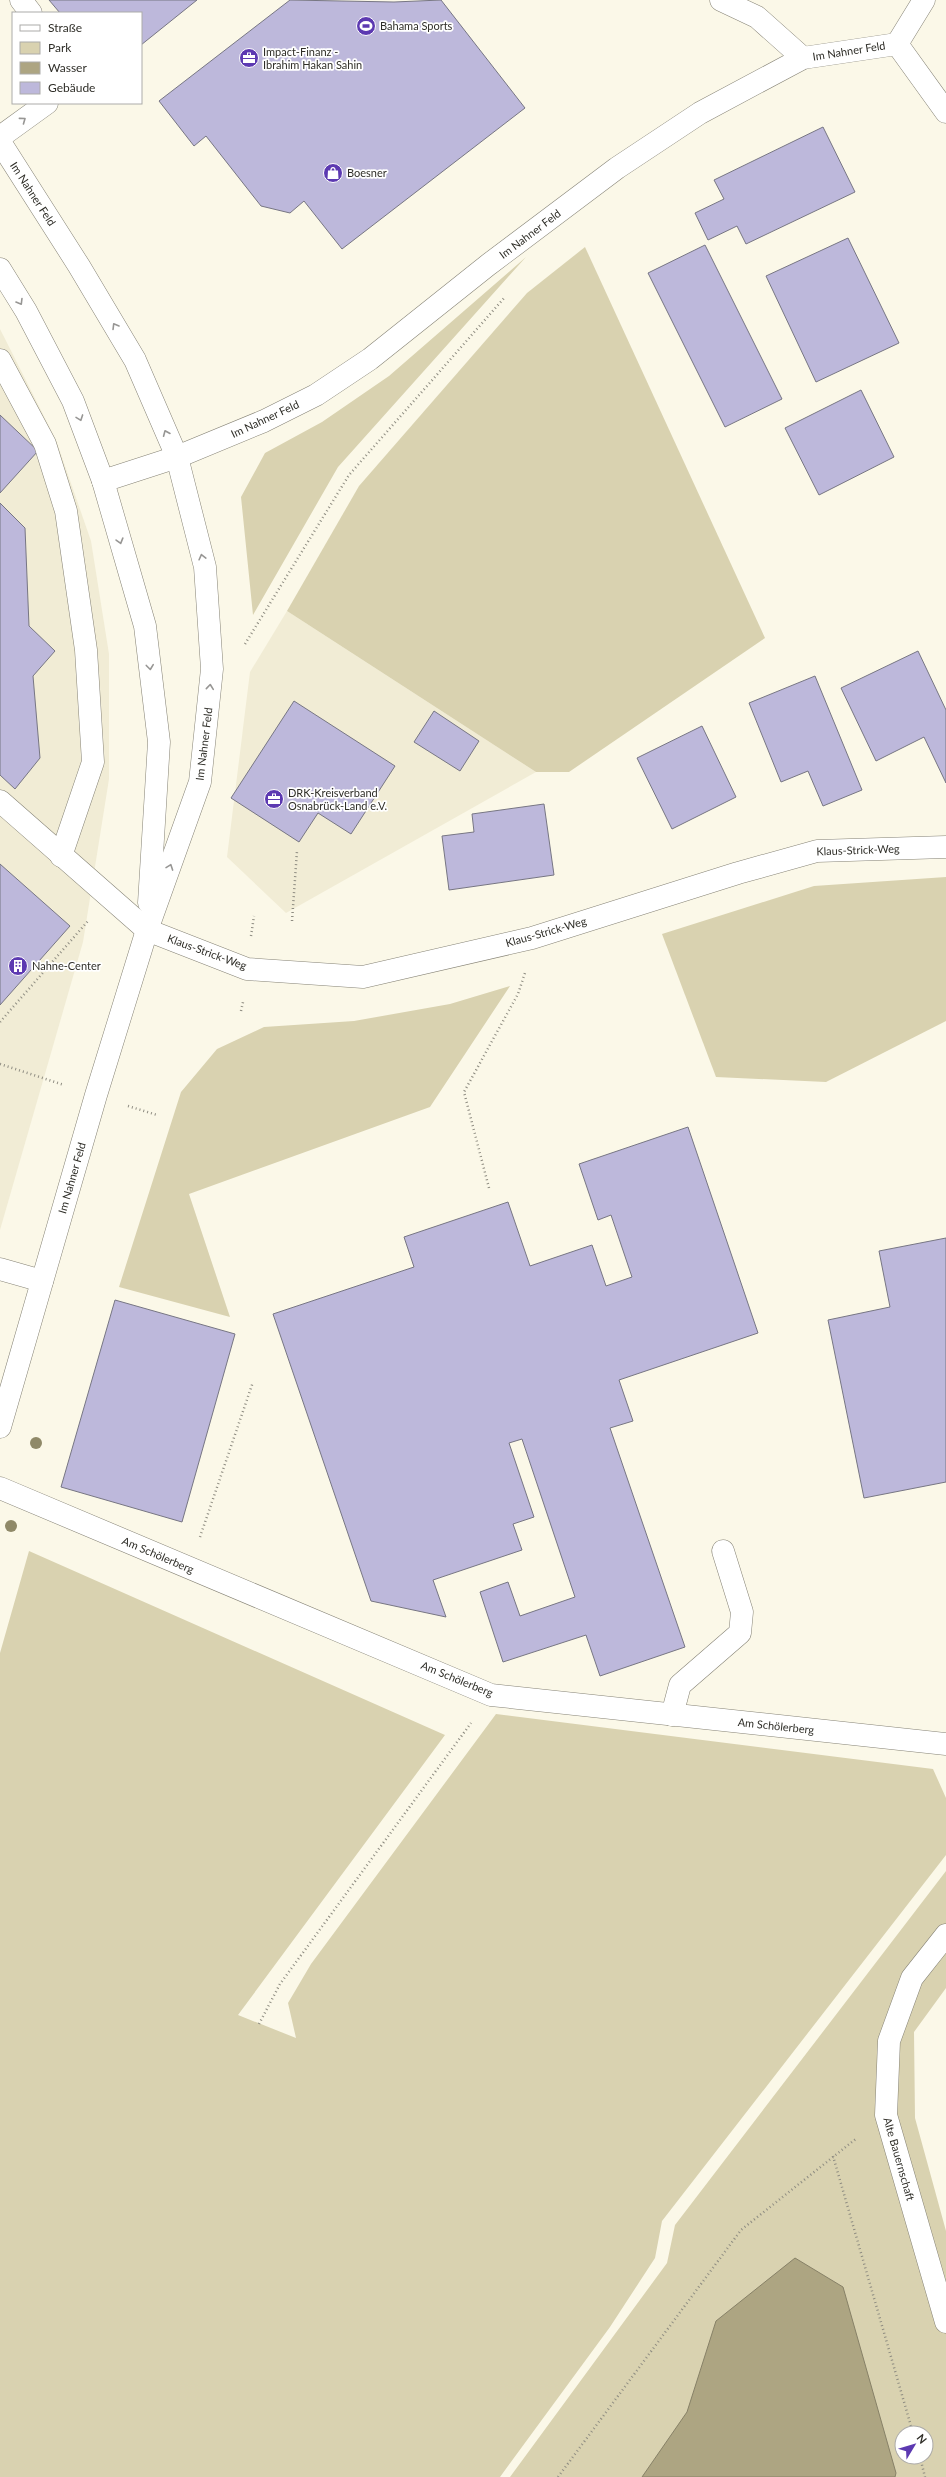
<svg xmlns="http://www.w3.org/2000/svg" width="946" height="2477" font-family="Lato,sans-serif">
<style>
.built{fill:#f1ecd5}
.green{fill:#d9d2b0;fill-rule:evenodd}
.water{fill:#ada582;stroke:#878167}
.building{fill:#bdb8db;stroke:#777683}
.lines{fill:none;stroke-linecap:round;stroke-linejoin:round}
.minor-casing{stroke:#868376;stroke-width:23}
.path{stroke:#8f8d82;stroke-width:2.5;stroke-dasharray:1 3;stroke-linecap:butt}
.minor{stroke:#fff;stroke-width:22}
.tree{fill:#8f8968}
.oneway{stroke:#979694}
.labels{text-anchor:middle;stroke-width:3.5;stroke-linejoin:round;paint-order:stroke}
.poi-label{font-size:11px;fill:#2f2e28;stroke:#fff;text-anchor:start}
.street-label{font-size:11px;fill:#2f2e28;stroke:#fff}
</style>
<rect width="100%" height="100%" fill="#fbf8e8"/>
<g class="built">
<polygon points="0,329 56,440 91,541 109,654 109,779 83,942 0,1230"/>
<polygon points="287,611 536,772 286,913 227,857 250,672"/>
</g>
<g class="green">
<polygon points="585,247 765,638 569,772 536,772 287,611 359,486 527,293"/>
<polygon points="526,257 338,467 253,615 241,497 265,453 322,422 389,376"/>
<polygon points="946,877 946,1021 826,1082 716,1077 662,934 814,886"/>
<polygon points="510,986 430,1107 189,1194 230,1317 119,1287 181,1092 217,1049 264,1027 354,1021 450,1004"/>
<polygon points="29,1551 445,1735 238,2015 296,2038 288,2003 311,1964 496,1714 933,1769 946,1798 946,1855 662,2221 655,2258 610,2327 500,2477 0,2477 0,1653"/>
<path d="M 946,1871 L 946,1988 L 914,2032 L 915,2118 L 946,2231 L 946,2477 L 510,2477 L 667,2263 L 675,2225 ZM 902,2433 L 926,2433 L 926,2457 L 902,2457 Z"/>
</g>
<polygon class="water" points="795,2258 843,2287 896,2473 895,2477 642,2477 687,2412 716,2321"/>
<g class="building">
<polygon points="49,0 197,0 141,45 141,13 60,13"/>
<polygon points="290,0 394,2 441,0 525,108 342,249 304,201 290,213 261,206 206,136 194,146 159,101"/>
<polygon points="823,127 855,192 746,244 737,226 708,240 695,213 724,199 714,180"/>
<polygon points="848,238 899,343 816,382 766,276"/>
<polygon points="705,245 782,399 725,427 648,273"/>
<polygon points="861,390 894,457 819,495 785,428"/>
<polygon points="0,415 38,451 0,493"/>
<polygon points="0,503 25,528 29,626 55,651 33,676 40,758 15,789 0,775"/>
<polygon points="918,651 946,710 946,783 924,737 876,761 841,688"/>
<polygon points="815,676 862,790 823,806 808,771 781,782 749,703"/>
<polygon points="294,701 395,766 351,834 318,813 299,842 231,798"/>
<polygon points="434,711 479,741 460,771 414,742"/>
<polygon points="702,726 736,797 672,829 637,758"/>
<polygon points="544,804 554,875 449,890 442,836 474,832 472,814"/>
<polygon points="0,864 70,926 0,1005"/>
<polygon points="688,1127 758,1333 619,1380 633,1421 610,1428 685,1647 600,1676 586,1635 503,1662 480,1592 508,1582 520,1616 575,1597 522,1439 509,1443 534,1517 513,1524 522,1550 433,1580 446,1617 371,1601 273,1314 414,1267 404,1237 508,1202 530,1266 592,1245 606,1286 632,1277 611,1215 598,1220 579,1164"/>
<polygon points="946,1238 946,1482 864,1498 828,1320 890,1307 879,1251"/>
<polygon points="115,1300 235,1334 182,1522 61,1487"/>
</g>
<g class="lines">
<defs>
<g id="minor">
<polyline points="21,0 31,13"/>
<polyline points="721,0 757,17 803,58"/>
<polyline points="897,44 946,112"/>
<polyline points="897,44 924,0"/>
<polyline points="0,137 47,103"/>
<polyline points="0,142 79,266 135,360 177,457 205,567 212,669 200,782 147,930 96,1095 0,1427"/>
<polyline points="0,269 26,311 73,401 103,481 145,626 159,742 149,903"/>
<polyline points="0,360 45,444 66,511 86,650 93,762 61,856"/>
<polyline points="103,481 177,457 264,421 316,395 370,359 488,265 617,168 700,113 803,58 897,44"/>
<polyline points="0,801 147,930 247,969 363,977 532,938 738,873 817,851 946,847"/>
<polyline points="0,1269 42,1281"/>
<polyline points="0,1488 491,1695 946,1744"/>
<polyline points="672,1715 680,1685 740,1633 742,1612 723,1551"/>
<polyline points="946,1935 912,1978 889,2041 886,2115 946,2322"/>
</g>
</defs>
<use href="#minor" class="minor-casing"/>
<g class="path">
<polyline points="245,644 349,475 505,297"/>
<polyline points="292,921 297,851"/>
<polyline points="251,936 254,916"/>
<polyline points="241,1011 243,1002"/>
<polyline points="0,1022 88,921"/>
<polyline points="0,1064 64,1085"/>
<polyline points="128,1106 157,1115"/>
<polyline points="489,1188 464,1092 518,994 525,973"/>
<polyline points="200,1537 253,1382"/>
<polyline points="259,2024 280,1984 471,1723"/>
<polyline points="833,2156 913,2433"/>
<polyline points="920,2457 925,2477"/>
<polyline points="558,2477 741,2230 857,2138"/>
</g>
<use href="#minor" class="minor"/>
</g>
<g class="tree">
<circle cx="36" cy="1443" r="6"/>
<circle cx="11" cy="1526" r="6"/>
</g>
<defs><path id="oneway-chevron" d="M-2-3.5L2.5 0L-2 3.5" fill="none" stroke-width="1.6" stroke-linecap="round" stroke-linejoin="round"/></defs>
<g class="oneway">
<use href="#oneway-chevron" transform="translate(23 120) rotate(-36)"/>
<use href="#oneway-chevron" transform="translate(20 302) rotate(59)"/>
<use href="#oneway-chevron" transform="translate(115 326) rotate(-121)"/>
<use href="#oneway-chevron" transform="translate(80 418) rotate(70)"/>
<use href="#oneway-chevron" transform="translate(166 433) rotate(-113)"/>
<use href="#oneway-chevron" transform="translate(120 541) rotate(74)"/>
<use href="#oneway-chevron" transform="translate(202 557) rotate(-104)"/>
<use href="#oneway-chevron" transform="translate(150 667) rotate(83)"/>
<use href="#oneway-chevron" transform="translate(210 687) rotate(-84)"/>
<use href="#oneway-chevron" transform="translate(170 867) rotate(-70)"/>
</g>
<defs>
<symbol id="stadium-disc" viewBox="-11 -11 22 22"><circle r="9.5" fill="#5c39b1" stroke="#fff"/><path d="M0-5a6.5 5 0 1 0 0 10a6.5 5 0 1 0 0-10ZM-3.5-1.8h7v3.6h-7Z" fill="#fff"/></symbol>
<symbol id="office-disc" viewBox="-11 -11 22 22"><circle r="9.5" fill="#5c39b1" stroke="#fff"/><path d="M-6-3h4V-5.5h4V-3h4V5H-6ZM-1-4.5V-3h2v-1.5ZM-6 0V1H6V0Z" fill="#fff"/></symbol>
<symbol id="shop-disc" viewBox="-11 -11 22 22"><circle r="9.5" fill="#5c39b1" stroke="#fff"/><path d="M-5-2.5h2.3a2.7 3.5 0 0 1 5.4 0H5L5.5 6h-11ZM-1.5-2.5h3a1.5 2.3 0 0 0-3 0Z" fill="#fff"/></symbol>
<symbol id="building-disc" viewBox="-11 -11 22 22"><circle r="9.5" fill="#5c39b1" stroke="#fff"/><path d="M-4-6H4V6H1V3H-1V6H-4ZM-2.5-4.3h1.7v1.8h-1.7ZM.8-4.3h1.7v1.8H.8ZM-2.5-1h1.7V.8h-1.7ZM.8-1h1.7V.8H.8Z" fill="#fff"/></symbol>
</defs>
<g fill-rule="evenodd">
<use href="#stadium-disc" x="355" y="15" width="22" height="22"/>
<use href="#office-disc" x="238" y="47" width="22" height="22"/>
<use href="#shop-disc" x="322" y="162" width="22" height="22"/>
<use href="#office-disc" x="263" y="788" width="22" height="22"/>
<use href="#building-disc" x="7" y="955" width="22" height="22"/>
</g>
<g class="labels">
<g class="poi-label">
<text x="380" y="30">Bahama Sports</text>
<text x="263" y="56">Impact-Finanz -<tspan x="263" dy="13">Ibrahim Hakan Sahin</tspan></text>
<text x="347" y="177">Boesner</text>
<text x="288" y="797">DRK-Kreisverband<tspan x="288" dy="13">Osnabrück-Land e.V.</tspan></text>
<text x="32" y="970">Nahne-Center</text>
</g>
<g class="street-label">
<text transform="translate(849 51) rotate(-9)" y="4">Im Nahner Feld</text>
<text transform="translate(33 194) rotate(57)" y="4">Im Nahner Feld</text>
<text transform="translate(530 234) rotate(-37)" y="4">Im Nahner Feld</text>
<text transform="translate(265 419) rotate(-25)" y="4">Im Nahner Feld</text>
<text transform="translate(204 744) rotate(-83)" y="4">Im Nahner Feld</text>
<text transform="translate(858 850) rotate(-2)" y="4">Klaus-Strick-Weg</text>
<text transform="translate(546 932) rotate(-16)" y="4">Klaus-Strick-Weg</text>
<text transform="translate(207 952) rotate(20)" y="4">Klaus-Strick-Weg</text>
<text transform="translate(72 1178) rotate(-74)" y="4">Im Nahner Feld</text>
<text transform="translate(158 1555) rotate(23)" y="4">Am Schölerberg</text>
<text transform="translate(457 1679) rotate(22)" y="4">Am Schölerberg</text>
<text transform="translate(776 1726) rotate(6)" y="4">Am Schölerberg</text>
<text transform="translate(899 2159) rotate(74)" y="4">Alte Bauernschaft</text>
</g>
</g>
<rect x="12" y="12" width="130" height="92" fill="#ffffff" stroke="#acaba9"/>
<rect x="20" y="25" width="20" height="6" fill="#ffffff" stroke="#acaba9"/>
<text x="48" y="32" font-size="12" fill="#2f2e28">Straße</text>
<rect x="20" y="42" width="20" height="12" fill="#d9d2b0" stroke="#acaba9"/>
<text x="48" y="52" font-size="12" fill="#2f2e28">Park</text>
<rect x="20" y="62" width="20" height="12" fill="#ada582" stroke="#acaba9"/>
<text x="48" y="72" font-size="12" fill="#2f2e28">Wasser</text>
<rect x="20" y="82" width="20" height="12" fill="#bdb8db" stroke="#acaba9"/>
<text x="48" y="92" font-size="12" fill="#2f2e28">Gebäude</text>
<g transform="translate(914 2445) rotate(52)"><circle r="19" fill="#ffffff" stroke="#acaba9"/>
<path d="M0-3L7 15L0 10L-7 15Z" fill="#5c39b1"/>
<text y="-6" font-size="11" font-weight="bold" text-anchor="middle" fill="#2f2e28">N</text>
</g>
</svg>
